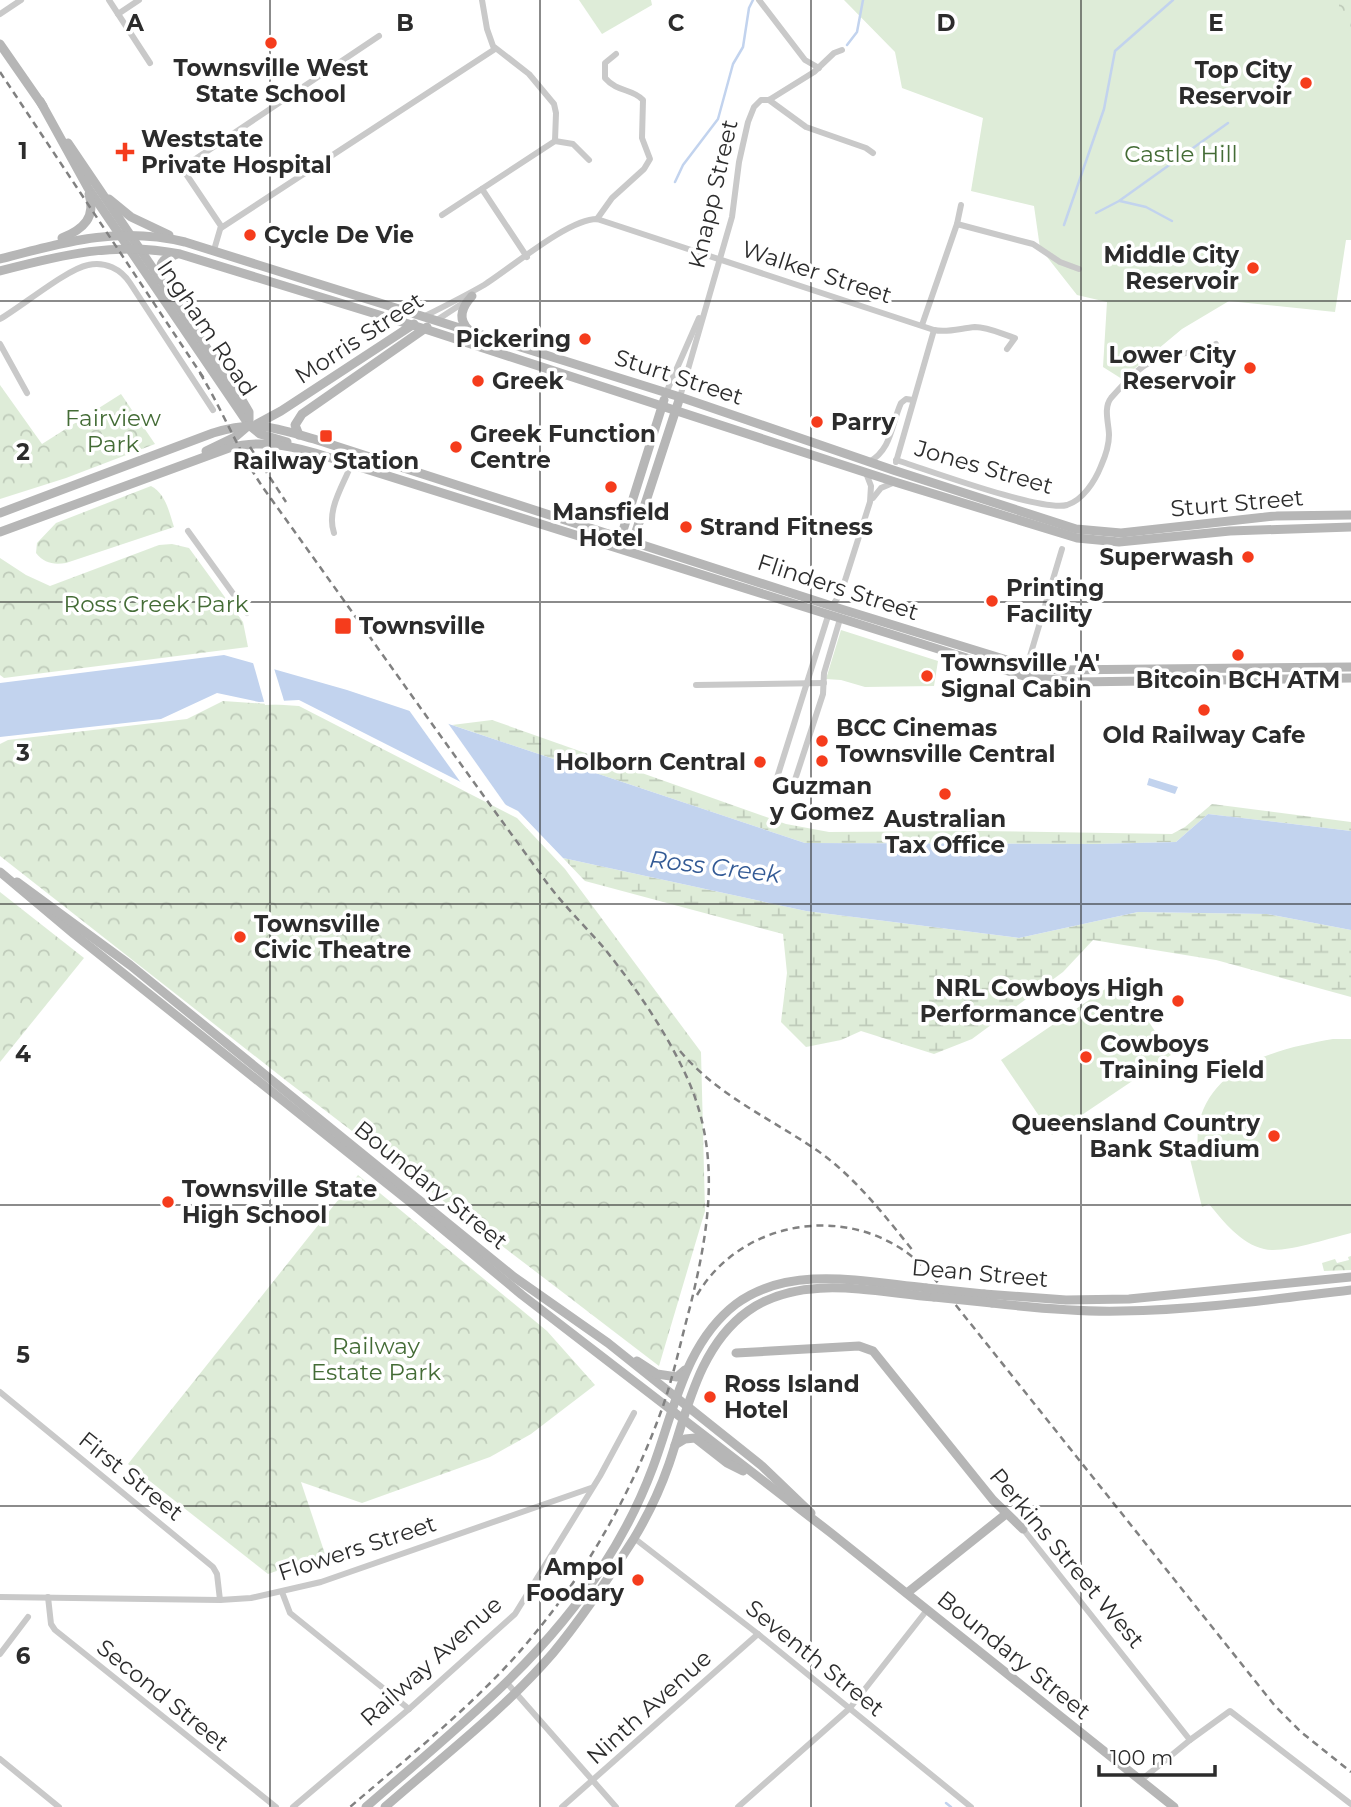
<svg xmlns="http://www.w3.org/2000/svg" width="1351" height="1807" font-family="Montserrat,sans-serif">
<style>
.grass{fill:#deecd8}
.wetland{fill:url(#wetland-marsh)}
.park{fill:url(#park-crowns)}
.water{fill:#c2d3ee}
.pier{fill:#fff}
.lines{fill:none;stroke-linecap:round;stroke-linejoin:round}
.stream{stroke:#c2d3ee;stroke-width:2.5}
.street{stroke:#c9c9c9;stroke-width:6}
.secondary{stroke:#b6b6b6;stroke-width:9}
.rail{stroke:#818181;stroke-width:2.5;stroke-dasharray:7 5;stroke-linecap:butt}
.secondary-bridge{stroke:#b6b6b6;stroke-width:9}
.grid{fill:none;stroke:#2c2c2c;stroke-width:2;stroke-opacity:0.55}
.poi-dot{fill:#f53c1c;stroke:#fff;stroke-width:2.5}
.labels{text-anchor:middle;stroke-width:7;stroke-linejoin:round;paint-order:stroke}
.poi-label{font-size:23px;font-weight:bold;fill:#2c2c2c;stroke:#fff;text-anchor:start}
.park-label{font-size:23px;fill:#446c36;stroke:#fff}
.street-label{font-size:23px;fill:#2c2c2c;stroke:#fff}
.water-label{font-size:24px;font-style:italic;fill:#335a95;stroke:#fff}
.grid-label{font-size:23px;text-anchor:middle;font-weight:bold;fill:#2c2c2c;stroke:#fff;stroke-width:7;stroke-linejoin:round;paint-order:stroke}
</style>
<defs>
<pattern id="wetland-marsh" width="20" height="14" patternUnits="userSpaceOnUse" patternTransform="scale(1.75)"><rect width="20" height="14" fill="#deecd8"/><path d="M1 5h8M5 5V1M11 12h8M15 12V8" fill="none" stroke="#bfcbba"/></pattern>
<pattern id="park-crowns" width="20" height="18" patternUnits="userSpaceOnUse" patternTransform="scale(1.75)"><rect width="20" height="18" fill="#deecd8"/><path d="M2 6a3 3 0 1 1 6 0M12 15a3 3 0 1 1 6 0" fill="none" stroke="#bfcbba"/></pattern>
</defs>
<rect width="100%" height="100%" fill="#fff"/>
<g class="grass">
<polygon points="579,0 651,0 652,5 602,34"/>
<polygon points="844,0 1351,0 1351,240 1346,240 1335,312 1229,301 1182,329 1122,379 1103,367 1107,302 1077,295 1040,248 1034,206 971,191 983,118 902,88 895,52"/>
<polygon points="841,630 938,661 934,686 865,687 841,680 826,679"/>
<polygon points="1120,979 1171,1055 1052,1135 1001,1060"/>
<path d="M 1333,1039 L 1351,1039 L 1351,1233 C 1330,1238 1283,1254 1264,1249 C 1241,1244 1223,1221 1209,1204 L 1202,1207 L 1188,1151 L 1197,1150 C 1198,1141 1197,1131 1199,1123 C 1213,1063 1282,1048 1333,1039 Z"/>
</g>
<g class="wetland">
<polygon points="492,720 786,824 829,832 978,831 1172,834 1185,827 1212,804 1351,822 1351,831 1208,814 1176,842 1097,844 805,843 452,725"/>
<polygon points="563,858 806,911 1019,938 1138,912 1267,914 1351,930 1351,997 1216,960 1093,940 1063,972 972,1039 934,1054 861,1031 841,1040 806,1047 781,1022 787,973 783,934 585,881"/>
</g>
<g class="park">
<polygon points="1339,0 1351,0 1351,42 1339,27"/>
<polygon points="0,385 42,444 121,394 155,444 66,478 0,499"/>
<path d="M 151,486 C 166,494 169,512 174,527 L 66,563 C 53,565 44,563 36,553 L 37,543 L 56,523 Z"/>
<polygon points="172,544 189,548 243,622 248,647 4,678 0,675 0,558 26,575 50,586 159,545"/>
<polygon points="223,701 299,706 517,818 565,869 701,1052 705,1211 659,1366 288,1082 0,856 0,744 8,740 187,719"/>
<polygon points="0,892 84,958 0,1062"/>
<polygon points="358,1175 547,1331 595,1385 531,1434 490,1457 362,1503 301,1482 325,1554 268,1574 128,1464"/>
<polygon points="1351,1256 1351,1270 1324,1271 1322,1263 1335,1259 1337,1263 1349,1260 1348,1257"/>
</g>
<g class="water">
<polygon points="224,655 347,690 805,843 1097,844 1176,842 1208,814 1351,831 1351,930 1267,914 1138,912 1019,938 806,911 563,858 518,811 299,700 259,702 217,693 161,719 0,737 0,683"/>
<polygon points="1149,778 1178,787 1175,794 1147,785"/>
</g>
<g class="pier">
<polygon points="252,659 273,665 285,704 265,705"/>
<polygon points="406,706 445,719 510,811 464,787"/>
</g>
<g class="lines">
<g class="stream">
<polyline points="847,45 857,32 863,0"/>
<polyline points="675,182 683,165 718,119 733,64 743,47 749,8 753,0"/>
<polyline points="1120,201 1146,207 1172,221"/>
<polyline points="1096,213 1119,201 1228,123"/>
<polyline points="1064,225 1104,109 1115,51 1173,0"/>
<polyline points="946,1803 951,1807"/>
</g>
<g class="street">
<polyline points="109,0 150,63"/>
<polyline points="482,0 487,29 493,46 529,74 554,104 556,113 555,141"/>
<polyline points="759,0 805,60 819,68"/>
<polyline points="0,14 21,0"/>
<polyline points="118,14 139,0"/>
<polyline points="769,100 806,127 866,148 873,153"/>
<polyline points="555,141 573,144 589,160"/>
<polyline points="482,189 527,257"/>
<polyline points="442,215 555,141"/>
<path d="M 597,219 L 612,198 L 644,169 L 650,159 L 642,138 L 643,100 C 632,88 618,93 605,78 L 605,63 L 616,54"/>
<polyline points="957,224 1033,244 1060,262 1079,269"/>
<polyline points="221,228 495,49"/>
<polyline points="214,250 221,226 182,168 379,36"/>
<path d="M 425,316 C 445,306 465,296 484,285 C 511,268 568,219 597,219 L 934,330 C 948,333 961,328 975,327 C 988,327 1002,334 1015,338 L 1007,349"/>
<path d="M 0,319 C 21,307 67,269 88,265 C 105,261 121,269 130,283 L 213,410"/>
<polyline points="437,320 466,301"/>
<polyline points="922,325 957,224 961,205"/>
<polyline points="0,344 27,393"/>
<polyline points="666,393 699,318"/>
<polyline points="680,397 732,217 739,162 748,122 754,107 761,100 769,100 814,72 834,53 842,50"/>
<path d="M 896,460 C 928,470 1041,512 1067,505 C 1083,500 1095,481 1101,466 C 1105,457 1109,445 1109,435 C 1109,424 1103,408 1111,398 C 1125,382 1143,361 1165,356 C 1183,351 1200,356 1216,344"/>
<path d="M 869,462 C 892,449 891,425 901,403 L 906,399 L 913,400"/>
<polyline points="896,462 934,330"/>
<polyline points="873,498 881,488 895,482"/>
<polyline points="188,531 247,613"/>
<path d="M 334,533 C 326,510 343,486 351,465"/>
<polyline points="832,606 841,593 870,502 871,486 866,473"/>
<polyline points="828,616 775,784 777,788 788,792 792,789 823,694 824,673 840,619"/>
<polyline points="1027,666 1062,549"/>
<polyline points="696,685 824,683"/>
<polyline points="0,1392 213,1567 217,1574 220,1600"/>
<polyline points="1023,1529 1190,1740 1230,1711 1351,1804"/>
<polyline points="634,1538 758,1634 971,1807"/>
<polyline points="282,1592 290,1613 409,1709"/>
<polyline points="0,1597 220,1600 251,1598 321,1582 591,1488"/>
<polyline points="48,1597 51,1624 55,1630 276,1807"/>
<polyline points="0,1654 28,1617"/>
<polyline points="507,1683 616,1807"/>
<polyline points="0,1759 59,1807"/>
<polyline points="1140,1781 1190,1740"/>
<polyline points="293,1807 409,1709 515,1614 600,1476 634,1413"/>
<polyline points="562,1807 758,1634"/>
<polyline points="738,1807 850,1708 927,1610"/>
</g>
<g class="secondary">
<polyline points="0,44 43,106"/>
<polyline points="40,101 88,188 249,425 260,434 287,442"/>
<polyline points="68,143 242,400 249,412 249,425"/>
<polyline points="109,199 131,217 169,235"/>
<path d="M 62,238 C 84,229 96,217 89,194"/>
<path d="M 0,259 C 65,242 118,226 185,242 L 680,397 L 893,470 L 1076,529 L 1121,533 L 1275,516 L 1351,515"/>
<path d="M 0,271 C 61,255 117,241 180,254 L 425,329 L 895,482 L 1077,538 L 1119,542 L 1230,531 L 1351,527"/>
<path d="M 159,279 C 160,266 160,258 175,255"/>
<path d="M 469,330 C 457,319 462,307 472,296"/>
<polyline points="257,424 281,411 414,324"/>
<polyline points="299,435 295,425 302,414 427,327"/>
<polyline points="206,451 235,437 249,425"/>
<path d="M 0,513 L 213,433 C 256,420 272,427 314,439 L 841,609 L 1033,668 L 1058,670 L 1351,667"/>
<path d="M 0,532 L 229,448 C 258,440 287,445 315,453 L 1024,676 L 1075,682 L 1351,678"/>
<polyline points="620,540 664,400"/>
<polyline points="632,544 680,397"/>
<polyline points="0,872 74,934 415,1206 522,1295 831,1533 1174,1807"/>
<polyline points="17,882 130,965 514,1277 608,1343 762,1466 811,1513"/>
<polyline points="984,1294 1066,1300 1129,1299 1351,1277"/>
<path d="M 992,1303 C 1035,1308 1078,1312 1121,1311 C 1198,1310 1274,1299 1351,1290"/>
<polyline points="736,1353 859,1346 873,1351 993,1500 1023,1529"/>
<polyline points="637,1361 657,1374 677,1377 685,1370"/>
<polyline points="675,1445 685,1439 695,1438 727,1463 743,1471"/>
<polyline points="907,1593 1006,1514"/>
<path d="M 366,1807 C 451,1733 542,1662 603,1566 C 623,1535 640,1502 653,1467 C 674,1411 685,1343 736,1304 C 790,1264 865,1282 926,1288"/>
<path d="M 385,1807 C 442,1757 504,1710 553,1653 C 582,1618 608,1579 633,1540 C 647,1517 660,1490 669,1464 C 687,1411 699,1346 748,1311 C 801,1273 873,1292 934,1297"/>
</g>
<g class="rail">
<polyline points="0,72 205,380"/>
<path d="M 200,373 C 223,411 239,453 264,489 C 357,618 448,748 542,876 C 560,902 583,924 604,948 C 636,988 668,1034 689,1082 C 721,1157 709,1230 690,1307 C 681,1340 674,1374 663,1406 C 630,1499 580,1584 514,1658 C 465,1712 406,1759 350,1807"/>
<polyline points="250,447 286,502"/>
<path d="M 680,1051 C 718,1096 770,1118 818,1151 C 856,1178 885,1216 914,1252"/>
<path d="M 697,1295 C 737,1227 828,1206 895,1245 C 913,1255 926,1269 939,1284 L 1275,1706 L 1301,1732 L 1351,1772"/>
</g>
<g class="secondary-bridge">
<polyline points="926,1288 984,1294"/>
<polyline points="934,1297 992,1303"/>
</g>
</g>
<path class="grid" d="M 270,0 L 270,1807M 540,0 L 540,1807M 811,0 L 811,1807M 1081,0 L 1081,1807M 0,301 L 1351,301M 0,602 L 1351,602M 0,904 L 1351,904M 0,1205 L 1351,1205M 0,1506 L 1351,1506"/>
<g class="poi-dot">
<circle cx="271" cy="43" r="7"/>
<circle cx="1306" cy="83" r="7"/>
<path d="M121.5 141.5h7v7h7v7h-7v7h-7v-7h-7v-7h7z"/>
<circle cx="250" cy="235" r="7"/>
<circle cx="1253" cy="268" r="7"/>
<circle cx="585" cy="339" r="7"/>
<circle cx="1250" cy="368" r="7"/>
<circle cx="478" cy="381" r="7"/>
<circle cx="817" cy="422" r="7"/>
<rect x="319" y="429" width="14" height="14" rx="3.5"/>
<circle cx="456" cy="447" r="7"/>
<circle cx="611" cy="487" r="7"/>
<circle cx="686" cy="527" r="7"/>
<circle cx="1248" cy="557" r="7"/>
<circle cx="992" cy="601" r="7"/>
<rect x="334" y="617" width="18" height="18" rx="3.5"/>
<circle cx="1238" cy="655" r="7"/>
<circle cx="927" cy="676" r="7"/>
<circle cx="1204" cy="710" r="7"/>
<circle cx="822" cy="741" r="7"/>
<circle cx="822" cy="761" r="7"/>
<circle cx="760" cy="762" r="7"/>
<circle cx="945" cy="794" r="7"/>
<circle cx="240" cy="937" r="7"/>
<circle cx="1178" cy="1001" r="7"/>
<circle cx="1086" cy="1057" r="7"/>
<circle cx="1274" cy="1136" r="7"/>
<circle cx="168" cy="1202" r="7"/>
<circle cx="710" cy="1397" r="7"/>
<circle cx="638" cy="1580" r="7"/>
</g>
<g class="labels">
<g class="poi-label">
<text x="271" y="76" text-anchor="middle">Townsville West<tspan x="271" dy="26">State School</tspan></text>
<text x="1292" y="78" text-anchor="end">Top City<tspan x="1292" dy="26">Reservoir</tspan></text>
<text x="141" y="147">Weststate<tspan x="141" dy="26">Private Hospital</tspan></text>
<text x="264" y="243">Cycle De Vie</text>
<text x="1239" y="263" text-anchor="end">Middle City<tspan x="1239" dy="26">Reservoir</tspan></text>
<text x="571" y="347" text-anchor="end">Pickering</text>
<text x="1236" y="363" text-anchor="end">Lower City<tspan x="1236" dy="26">Reservoir</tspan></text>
<text x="492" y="389">Greek</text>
<text x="831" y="430">Parry</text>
<text x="470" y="442">Greek Function<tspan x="470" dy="26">Centre</tspan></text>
<text x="326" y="469" text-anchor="middle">Railway Station</text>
<text x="611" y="520" text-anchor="middle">Mansfield<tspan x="611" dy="26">Hotel</tspan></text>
<text x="700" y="535">Strand Fitness</text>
<text x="1234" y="565" text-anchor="end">Superwash</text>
<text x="1006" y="596">Printing<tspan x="1006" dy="26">Facility</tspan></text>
<text x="359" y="634">Townsville</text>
<text x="941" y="671">Townsville 'A'<tspan x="941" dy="26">Signal Cabin</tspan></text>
<text x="1238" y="688" text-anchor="middle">Bitcoin BCH ATM</text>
<text x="836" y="736">BCC Cinemas<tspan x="836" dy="26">Townsville Central</tspan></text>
<text x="1204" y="743" text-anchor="middle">Old Railway Cafe</text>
<text x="746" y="770" text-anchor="end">Holborn Central</text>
<text x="822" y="794" text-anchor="middle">Guzman<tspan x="822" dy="26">y Gomez</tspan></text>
<text x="945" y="827" text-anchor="middle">Australian<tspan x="945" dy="26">Tax Office</tspan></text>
<text x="254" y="932">Townsville<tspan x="254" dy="26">Civic Theatre</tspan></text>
<text x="1164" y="996" text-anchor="end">NRL Cowboys High<tspan x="1164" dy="26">Performance Centre</tspan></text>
<text x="1100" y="1052">Cowboys<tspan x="1100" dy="26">Training Field</tspan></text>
<text x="1260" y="1131" text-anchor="end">Queensland Country<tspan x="1260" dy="26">Bank Stadium</tspan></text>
<text x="182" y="1197">Townsville State<tspan x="182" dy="26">High School</tspan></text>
<text x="724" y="1392">Ross Island<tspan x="724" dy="26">Hotel</tspan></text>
<text x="624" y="1575" text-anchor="end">Ampol<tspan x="624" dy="26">Foodary</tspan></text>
</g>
<g class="park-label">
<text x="1181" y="162">Castle Hill</text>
<text x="113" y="426">Fairview<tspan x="113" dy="26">Park</tspan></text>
<text x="156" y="612">Ross Creek Park</text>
<text x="376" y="1354">Railway<tspan x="376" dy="26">Estate Park</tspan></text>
</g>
<g class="street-label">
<text transform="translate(713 194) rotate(-77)" y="8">Knapp Street</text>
<text transform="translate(817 272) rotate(18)" y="8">Walker Street</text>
<text transform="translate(207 328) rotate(56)" y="8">Ingham Road</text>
<text transform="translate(359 338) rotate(-33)" y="8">Morris Street</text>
<text transform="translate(679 377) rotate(18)" y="8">Sturt Street</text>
<text transform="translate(984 467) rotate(16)" y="8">Jones Street</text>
<text transform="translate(1237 503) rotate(-5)" y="8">Sturt Street</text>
<text transform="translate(838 587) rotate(18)" y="8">Flinders Street</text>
<text transform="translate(431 1185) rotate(39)" y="8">Boundary Street</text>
<text transform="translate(980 1273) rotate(5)" y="8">Dean Street</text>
<text transform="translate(131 1476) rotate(39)" y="8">First Street</text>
<text transform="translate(357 1548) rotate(-18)" y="8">Flowers Street</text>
<text transform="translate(1067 1558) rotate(50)" y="8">Perkins Street West</text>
<text transform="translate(1014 1655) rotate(39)" y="8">Boundary Street</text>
<text transform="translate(815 1658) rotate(39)" y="8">Seventh Street</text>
<text transform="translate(431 1661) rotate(-42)" y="8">Railway Avenue</text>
<text transform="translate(163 1695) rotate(39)" y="8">Second Street</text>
<text transform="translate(649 1707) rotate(-42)" y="8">Ninth Avenue</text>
</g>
<g class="water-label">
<text transform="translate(715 867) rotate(7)" y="8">Ross Creek</text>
</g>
</g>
<g class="grid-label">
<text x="135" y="31">A</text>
<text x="405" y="31">B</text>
<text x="676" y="31">C</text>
<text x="946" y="31">D</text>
<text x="1216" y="31">E</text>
<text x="23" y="159">1</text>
<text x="23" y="460">2</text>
<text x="23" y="761">3</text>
<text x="23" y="1062">4</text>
<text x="23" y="1363">5</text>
<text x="23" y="1664">6</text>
</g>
<path d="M1099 1765v10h116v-10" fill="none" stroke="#2c2c2c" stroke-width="3.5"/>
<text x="1110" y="1765" font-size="21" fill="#2c2c2c" stroke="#ffffff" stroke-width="5" paint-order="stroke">100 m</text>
</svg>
